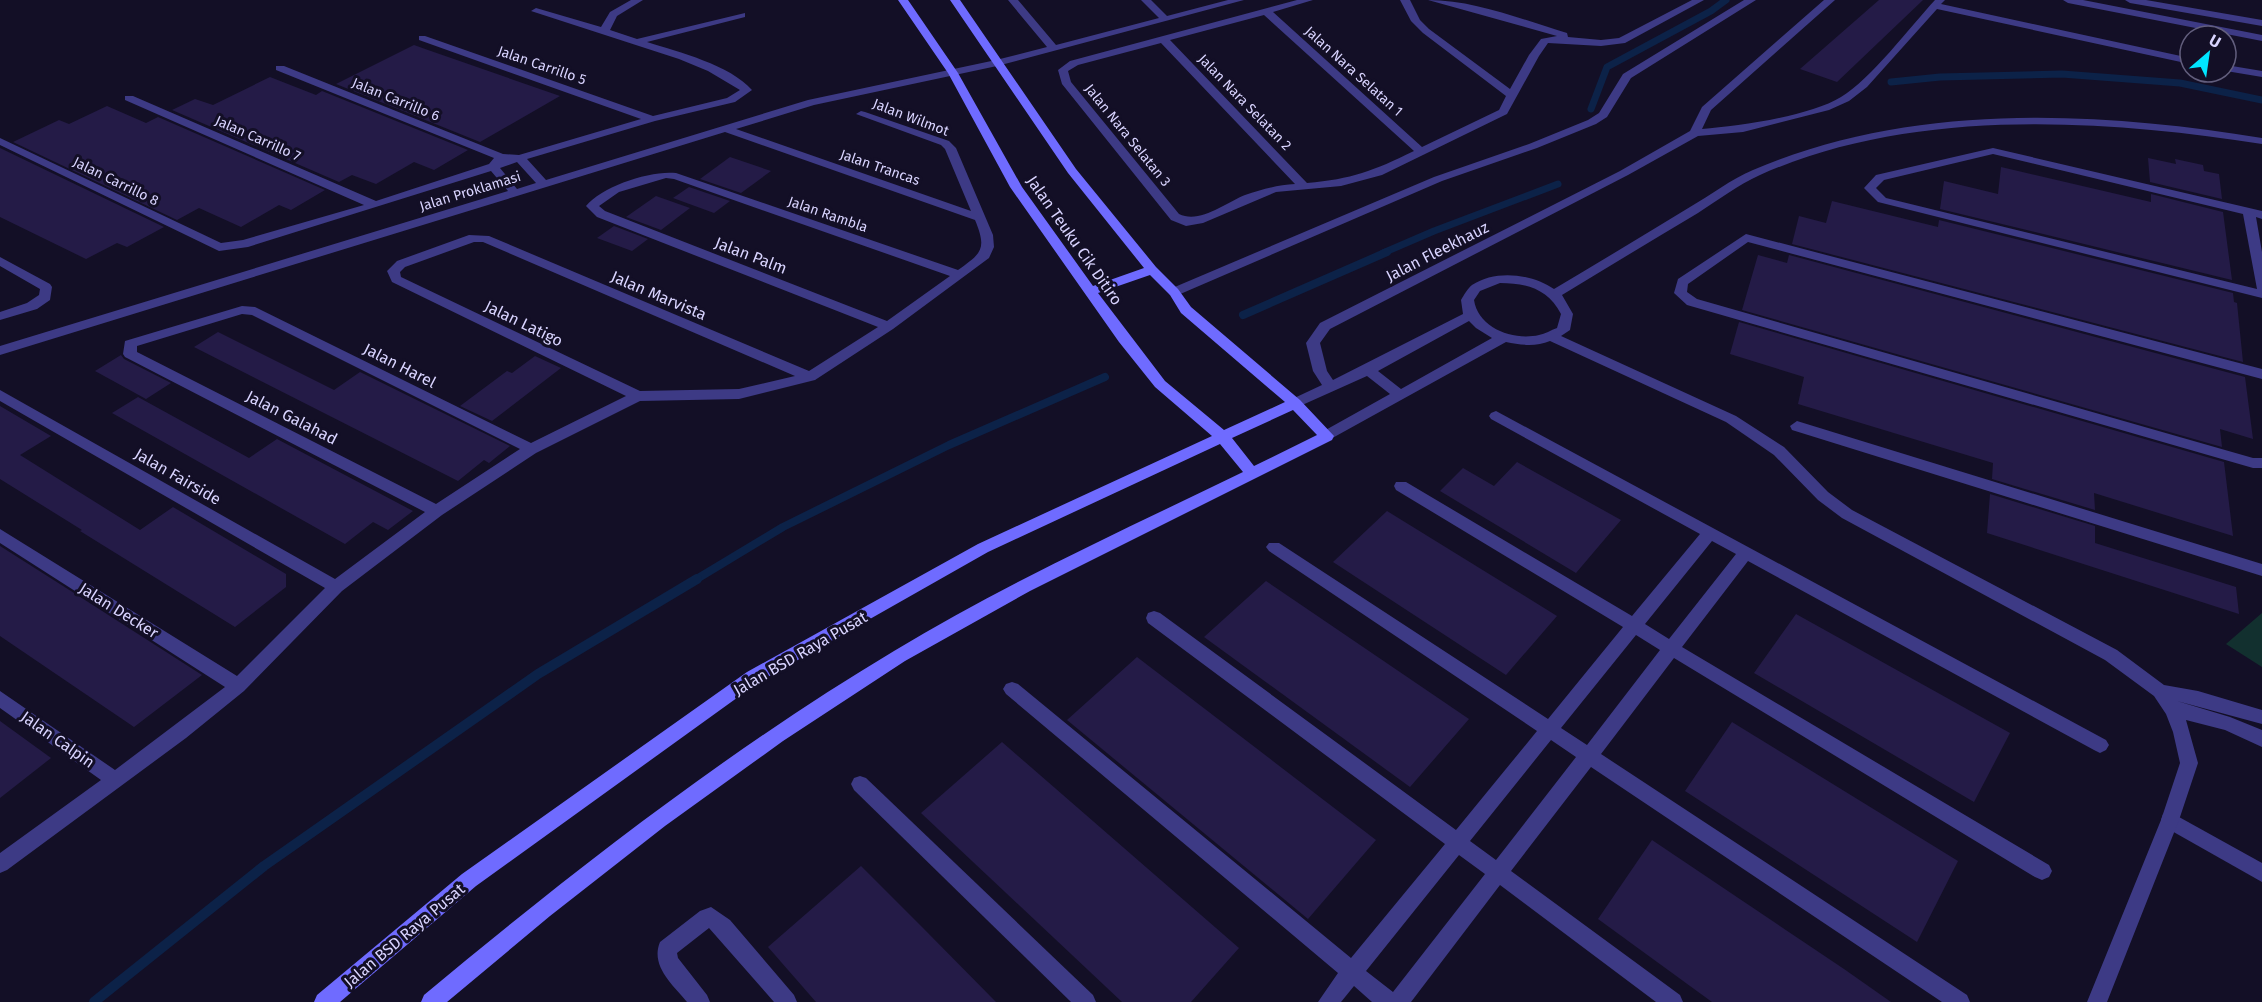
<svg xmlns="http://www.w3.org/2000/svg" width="2262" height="1002" font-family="'Fira Sans',sans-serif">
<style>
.green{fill:#12302f}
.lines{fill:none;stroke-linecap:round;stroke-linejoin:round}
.stream-far2{stroke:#0c2248;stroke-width:7}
.stream-far1{stroke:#0c2248;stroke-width:8}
.stream{stroke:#0c2248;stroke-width:10}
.building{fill:#241b47}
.lane{fill:#3d3a85;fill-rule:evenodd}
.street{fill:#3d3a85;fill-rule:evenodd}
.secondary{fill:#6f6bff;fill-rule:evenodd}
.labels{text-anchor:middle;stroke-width:6;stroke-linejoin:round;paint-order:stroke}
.far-street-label{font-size:14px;fill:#d9d4ff;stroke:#130f26}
.street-label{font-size:16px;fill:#d9d4ff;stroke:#130f26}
</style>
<rect width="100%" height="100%" fill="#130f26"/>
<polygon class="green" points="2262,613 2262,667 2226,644"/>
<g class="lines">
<g class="stream-far2">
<polyline points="1891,82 1940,77 2062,74 2180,83 2262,100"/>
<polyline points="1591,109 1607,67 1711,11 1726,0"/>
<polyline points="1383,253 1434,231 1558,184"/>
</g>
<g class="stream-far1">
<polyline points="1243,315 1387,252"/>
<polyline points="695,580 783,527 949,445 1105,377"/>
</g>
<polyline class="stream" points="94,1002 264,866 538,674 697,579"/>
</g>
<g class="building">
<polygon points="1879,0 1923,0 1837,82 1800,69"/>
<polygon points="414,45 428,50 560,96 480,142 336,84"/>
<polygon points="270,77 316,95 322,91 468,150 434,170 414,162 376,184 352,175 339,182 172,110 195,99 213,105"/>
<polygon points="107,106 146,123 158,117 325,190 291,210 279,205 241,227 199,208 177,220 13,142 59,120 69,124"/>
<polygon points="0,148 164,227 127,247 117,243 86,259 0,217"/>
<polygon points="730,157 771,171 741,193 700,179"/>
<polygon points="2148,158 2176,164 2175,159 2203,165 2204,171 2219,174 2222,199 2150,182"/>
<polygon points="2001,167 2151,202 2151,194 2223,212 2232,280 1940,209 1944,181 1998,194"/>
<polygon points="689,187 730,201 714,213 673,198"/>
<polygon points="656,196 690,208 661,230 626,217"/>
<polygon points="1832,201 1938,227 1939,220 2233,293 2234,302 2237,303 2243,362 1792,244 1799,216 1826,223"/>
<polygon points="614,226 648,239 632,251 597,238"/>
<polygon points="1758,255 1787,263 1789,255 2245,377 2253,439 2220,429 2222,447 1742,310"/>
<polygon points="1739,322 2224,462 2233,536 2094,493 2095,510 1992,479 1993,463 1798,404 1804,377 1730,354"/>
<polygon points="218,332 334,390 360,372 510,446 489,463 484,460 458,481 194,347"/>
<polygon points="121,355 124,359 171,383 146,399 95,371"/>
<polygon points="535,356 561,368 492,421 460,406 507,371 512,373"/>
<polygon points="138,397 249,458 277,439 413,511 388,530 373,522 345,544 112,413"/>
<polygon points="0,406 51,436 20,455 140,530 173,507 286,574 286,587 235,627 80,531 82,530 0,479"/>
<polygon points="1517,462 1621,520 1576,573 1440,491 1463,468 1494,486"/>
<polygon points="1990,494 2095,526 2095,543 2236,587 2239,614 1987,533"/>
<polygon points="1387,511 1557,616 1506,675 1333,562"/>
<polygon points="0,546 74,593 202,675 134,727 0,636"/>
<polygon points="1266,581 1469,719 1410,787 1204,637"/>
<polygon points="1796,614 2010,733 1974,802 1754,673"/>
<polygon points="1137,657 1376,840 1308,919 1067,720"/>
<polygon points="0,721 51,758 0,798"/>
<polygon points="1732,722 1958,861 1917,942 1685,791"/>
<polygon points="1002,742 1239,948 1191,1002 1122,1002 921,813"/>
<polygon points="1652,840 1844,969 1891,1002 1712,1002 1598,919"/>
<polygon points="861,866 922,927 996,1002 816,1002 768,947"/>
</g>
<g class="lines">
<polygon class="lane" points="2170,812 2262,863 2262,882 2163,826 2161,820 2163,814"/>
<g class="street">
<path d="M 631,0 L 643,0 L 617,16 L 610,30 L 637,39 L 745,13 L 745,17 L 647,42 C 679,52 730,65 752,90 L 735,102 L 655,121 L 527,159 L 546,180 L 808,100 L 996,60 L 1047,47 L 1008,0 L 1018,0 L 1056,45 L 1159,18 L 1141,0 L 1151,0 L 1167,16 L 1228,0 L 1244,0 L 997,66 L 814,105 L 736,129 L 971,211 L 945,149 L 941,145 L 856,114 L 861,111 L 865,112 L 949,141 L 956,148 L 993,235 L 994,247 L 989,258 L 893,329 L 815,380 L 739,399 L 640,401 L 536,453 L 442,515 L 342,591 L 244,691 L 186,738 L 7,870 L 0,873 L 0,853 L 101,780 L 0,708 L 0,691 L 115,770 L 225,687 L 0,543 L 0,529 L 237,676 L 325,588 L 0,401 L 0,390 L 335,579 L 425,512 L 125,357 L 123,354 L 125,341 L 242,306 L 255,307 L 531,443 L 626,396 L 392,282 L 387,271 L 397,261 L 469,235 L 489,236 L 809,371 L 878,327 L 597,217 L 586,206 C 602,186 651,170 676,173 L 958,270 C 982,253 987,249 975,220 L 725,132 L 0,355 L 0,346 L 508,191 L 491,171 L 248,247 L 219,251 L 0,145 L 0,138 L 221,243 L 243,240 L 364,205 L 125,100 L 125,96 L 133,96 L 376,201 L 489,164 L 494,158 L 276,70 L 276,66 L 284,66 L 503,154 L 519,155 L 641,119 L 419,40 L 419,36 L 425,36 L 653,116 L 727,98 L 740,90 L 708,71 L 679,59 L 531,11 L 536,8 L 601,27 L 610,12 ZM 517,162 L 536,183 L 517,189 L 500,168 ZM 666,178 L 674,179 L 950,276 L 887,321 L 605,211 L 599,206 L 619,192 ZM 474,242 L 483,242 L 795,376 L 739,389 L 640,391 L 401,277 L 400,272 L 405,267 ZM 242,314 L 252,315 L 520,449 L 436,504 L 137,352 L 137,346 Z"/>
<path d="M 1297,0 L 1313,0 L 1273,12 L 1422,147 L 1499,110 L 1506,96 L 1423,33 L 1411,21 L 1400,0 L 1410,0 L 1420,20 L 1429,29 L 1510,89 L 1529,55 L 1541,39 L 1557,36 L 1428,0 C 1475,0 1523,20 1567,33 L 1568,37 L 1601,40 L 1619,38 L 1692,0 L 1704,0 L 1625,43 L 1601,46 L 1548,43 L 1539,56 L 1507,114 L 1382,175 L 1341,186 L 1276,192 L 1203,223 L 1186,226 L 1171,220 L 1062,84 L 1058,70 L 1070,61 ZM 1264,15 L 1414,151 C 1373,171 1352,179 1307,183 L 1170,40 ZM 1161,43 L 1295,184 C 1278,185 1262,189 1245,195 C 1225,203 1200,224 1179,214 L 1071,82 L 1068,71 L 1078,65 Z"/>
<polygon points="1744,0 1756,0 1631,78 1607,117 1596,124 1537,148 1442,181 1178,295 1170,295 1168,292 1170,289 1434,177 1529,144 1588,120 1599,113 1623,74"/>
<path d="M 1824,0 L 1835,0 L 1711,110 L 1702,129 C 1740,126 1810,116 1841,97 C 1871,79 1910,27 1935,0 L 1945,0 L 1941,4 L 2190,58 L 2190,64 L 1937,9 L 1867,87 L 1849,101 L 1829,110 L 1743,132 L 1698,136 L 1628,175 L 1330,329 L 1320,343 L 1327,371 L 1333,380 L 1463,314 L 1461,300 C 1464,295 1468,288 1472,285 C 1496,269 1532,274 1554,289 C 1600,262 1645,234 1690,207 C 1711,195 1731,179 1753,170 C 1913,102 2094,111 2262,138 L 2262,144 C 2102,119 1912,107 1760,175 C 1738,185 1718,200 1698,213 C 1652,240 1607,268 1562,295 L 1573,314 L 1570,330 L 1561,336 L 1736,416 L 1784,447 L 1828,492 L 1852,510 L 2117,650 L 2164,685 L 2198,691 L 2262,710 L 2262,724 L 2177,701 L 2230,717 L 2262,730 L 2262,747 L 2225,730 L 2186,720 L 2198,763 L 2179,820 L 2107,1002 L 2087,1002 L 2161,820 L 2180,763 L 2173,732 L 2166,714 L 2154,696 L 2105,660 L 1842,518 L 1818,500 L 1774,455 L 1726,422 L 1550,341 C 1536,347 1520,345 1506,342 L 1327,441 L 1320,436 L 1322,432 L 1390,394 L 1367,376 L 1300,406 L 1290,406 L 1288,403 L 1290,400 L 1322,385 L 1313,371 L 1306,343 L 1320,323 L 1620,171 L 1690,131 L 1702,107 ZM 1500,283 C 1526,283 1548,289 1561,314 L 1557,328 C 1551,330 1545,334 1539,335 C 1513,341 1478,328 1474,300 L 1480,291 ZM 1469,321 L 1476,328 L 1492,338 L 1401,389 L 1378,371 Z"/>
<polygon points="2063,0 2083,0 2262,35 2262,41 2068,3"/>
<polygon points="2125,0 2146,0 2262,20 2262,26 2130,3"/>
<polygon points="2226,65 2262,71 2262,77 2226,71"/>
<path d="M 1993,148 L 2262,211 L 2262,219 L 2256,217 L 2262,252 L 2262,298 L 1878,202 L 1864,188 L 1876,175 ZM 1993,154 L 2243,214 L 2257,289 L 1886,198 L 1876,188 L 1884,180 Z"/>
<polygon points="1746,234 2262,369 2262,379 1748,242 1688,284 1687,292 1697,299 2253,458 2262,458 2262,468 2253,468 1687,305 1674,293 1678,279"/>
<polygon points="0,257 50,284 52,287 50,300 37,309 0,320 0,312 27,303 39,295 40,289 0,266"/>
<path d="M 1496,411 L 2106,740 L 2109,745 L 2106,750 L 2100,753 L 2094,750 L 1748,561 L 1682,647 L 2049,865 L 2052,871 L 2049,877 L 2042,880 L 2035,877 L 1674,658 L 1601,754 L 1967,995 L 1970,1002 L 1942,1002 L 1591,767 L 1511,871 L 1680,995 L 1683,1002 L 1656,1002 L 1500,885 L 1411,1002 L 1372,1002 L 1354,986 L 1341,1002 L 1318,1002 L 1338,973 L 1006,694 L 1003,689 L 1006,684 L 1012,682 L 1018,684 L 1351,958 L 1445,844 L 1148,623 L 1146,618 L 1148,613 L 1154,611 L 1160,613 L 1456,830 L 1537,731 L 1269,551 L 1266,547 L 1269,543 L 1279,543 L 1548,719 L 1623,627 L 1396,490 L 1394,486 L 1396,482 L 1406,482 L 1632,616 L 1700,534 L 1491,419 L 1489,416 L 1491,413 ZM 1712,541 L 1736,554 L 1669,639 L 1645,624 ZM 1636,635 L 1660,650 L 1587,745 L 1561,728 ZM 1551,740 L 1576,757 L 1496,860 L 1470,841 ZM 1459,855 L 1485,874 L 1393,992 L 1366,971 Z"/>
<polygon points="1797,421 2262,564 2262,576 1792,430 1790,426"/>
<polygon points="860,776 866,778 1093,995 1096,1002 1071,1002 854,790 851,784 854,778"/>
<path d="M 711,907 L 730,920 L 794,995 L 797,1002 L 774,1002 L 709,928 L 677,953 L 678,958 L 707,995 L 710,1002 L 687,1002 C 673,985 650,966 660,942 L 700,911 Z"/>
</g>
<path class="secondary" d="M 898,0 L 908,0 L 958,73 L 1022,187 L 1093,286 L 1144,268 L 1068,173 L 950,0 L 960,0 L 1076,169 L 1156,267 L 1178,289 L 1191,307 L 1300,400 L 1334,436 L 1332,440 L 1030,591 L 905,661 L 783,741 L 665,826 L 550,916 L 447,1002 L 421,1002 L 424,995 C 573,871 727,751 894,651 C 1006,583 1126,529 1243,472 L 1220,444 L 988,552 L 759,682 L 476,886 L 340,1002 L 314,1002 L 317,995 L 462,874 L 747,672 L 978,544 L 1212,436 L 1155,387 L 1119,342 L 1010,187 L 948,73 ZM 1150,275 L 1170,295 L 1181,313 L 1285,402 L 1224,430 L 1165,381 L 1098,293 ZM 1293,410 L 1317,435 L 1254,466 L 1232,438 Z"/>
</g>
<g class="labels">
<g class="far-street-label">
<text transform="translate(542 65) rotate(19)" y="5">Jalan Carrillo 5</text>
<text transform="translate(1354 71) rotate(42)" y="5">Jalan Nara Selatan 1</text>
<text transform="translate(396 99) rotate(22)" y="5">Jalan Carrillo 6</text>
<text transform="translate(1245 102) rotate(46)" y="5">Jalan Nara Selatan 2</text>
<text transform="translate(911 117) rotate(21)" y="5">Jalan Wilmot</text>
<text transform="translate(1128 135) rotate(51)" y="5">Jalan Nara Selatan 3</text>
<text transform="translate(258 138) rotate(24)" y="5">Jalan Carrillo 7</text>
<text transform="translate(880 167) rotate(19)" y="5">Jalan Trancas</text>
<text transform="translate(116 181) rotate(26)" y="5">Jalan Carrillo 8</text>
<text transform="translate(470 191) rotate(-17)" y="5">Jalan Proklamasi</text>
<text transform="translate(828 214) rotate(19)" y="5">Jalan Rambla</text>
</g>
<g class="street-label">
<text transform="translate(1075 240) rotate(55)" y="6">Jalan Teuku Cik Ditiro</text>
<text transform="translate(1437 251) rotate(-27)" y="6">Jalan Fleekhauz</text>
<text transform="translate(751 255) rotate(21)" y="6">Jalan Palm</text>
<text transform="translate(659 295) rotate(23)" y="6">Jalan Marvista</text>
<text transform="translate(524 323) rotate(26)" y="6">Jalan Latigo</text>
<text transform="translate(400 365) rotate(27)" y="6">Jalan Harel</text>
<text transform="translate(292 417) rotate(27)" y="6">Jalan Galahad</text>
<text transform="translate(178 476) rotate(30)" y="6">Jalan Fairside</text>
<text transform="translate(119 610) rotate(32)" y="6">Jalan Decker</text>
<text transform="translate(800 653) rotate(-30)" y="6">Jalan BSD Raya Pusat</text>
<text transform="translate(58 739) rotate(35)" y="6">Jalan Calpin</text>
<text transform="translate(404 935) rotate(-40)" y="6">Jalan BSD Raya Pusat</text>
</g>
</g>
<g transform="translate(2208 54) rotate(29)"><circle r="28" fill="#130f26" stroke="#625e7d" stroke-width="1.5"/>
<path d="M0-4.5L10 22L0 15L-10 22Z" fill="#00e5ff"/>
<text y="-9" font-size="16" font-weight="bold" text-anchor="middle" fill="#d9d4ff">U</text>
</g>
</svg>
